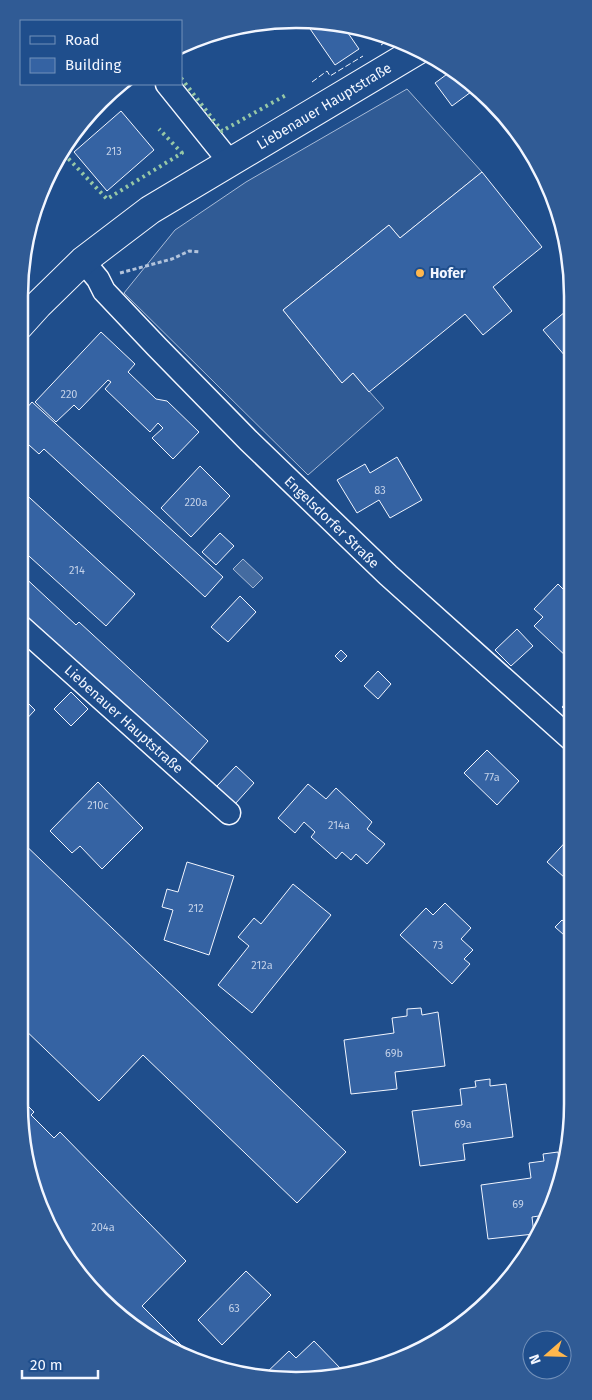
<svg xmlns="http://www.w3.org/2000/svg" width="592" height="1400" font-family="'Fira Sans',sans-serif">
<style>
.built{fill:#305b95;stroke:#a8bbd7}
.water{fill:#446ba0;stroke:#a8bbd7}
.building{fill:#3563a3;stroke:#f2f6ff}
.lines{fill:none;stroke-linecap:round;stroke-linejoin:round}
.street-casing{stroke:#f2f6ff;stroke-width:25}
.primary-casing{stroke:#f2f6ff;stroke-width:30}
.path{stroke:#b3c4dc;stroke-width:3;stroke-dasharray:4 2.5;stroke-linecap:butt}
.street{stroke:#1f4e8c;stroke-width:22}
.primary{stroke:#1f4e8c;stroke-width:28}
.hedge{stroke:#97c8a6;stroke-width:4;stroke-dasharray:2.5 4;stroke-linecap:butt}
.fence{stroke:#f2f6ff;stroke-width:1;stroke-dasharray:6 2.5;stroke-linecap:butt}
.poi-dot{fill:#ffb74d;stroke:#1f4e8c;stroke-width:2}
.labels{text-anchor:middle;stroke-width:4;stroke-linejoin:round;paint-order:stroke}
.number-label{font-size:11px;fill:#c3d1e8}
.street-label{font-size:14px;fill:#f2f6ff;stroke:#1f4e8c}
.poi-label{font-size:14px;font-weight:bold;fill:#f2f6ff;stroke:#1f4e8c;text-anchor:start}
.rim{fill:none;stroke:#f2f6ff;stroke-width:2.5}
</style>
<rect width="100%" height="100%" fill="#1f4e8c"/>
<polygon class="built" points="407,89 482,172 400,238 389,225 283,310 342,383 353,373 384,408 308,475 124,293 175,230 246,182"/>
<polygon class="water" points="243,559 263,578 253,588 233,569"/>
<g class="building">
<polygon points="306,23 353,29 348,33 359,49 335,65"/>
<polygon points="454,69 475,89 452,106 435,83"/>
<polygon points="121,111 154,150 107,191 74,152"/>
<polygon points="513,124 536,161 534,162 507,129"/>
<polygon points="482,172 542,247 493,287 512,311 483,335 465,314 369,392 353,373 342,383 283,310 389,225 400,238"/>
<polygon points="571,307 571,363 543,330"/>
<polygon points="101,332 135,364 128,372 156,399 167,401 199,432 173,459 152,438 163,428 158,423 150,432 105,389 111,382 108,380 79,410 74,405 56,422 35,402"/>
<polygon points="32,402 223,577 205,597 44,449 39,454 19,436 19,417"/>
<polygon points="397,457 422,500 390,518 379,500 357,513 337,480 365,464 370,473"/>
<polygon points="200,466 230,496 191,537 161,508"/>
<polygon points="19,488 135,594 106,626 19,547"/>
<polygon points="220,533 234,546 216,565 202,552"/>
<polygon points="19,572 76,625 79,622 208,741 187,765 19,610"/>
<polygon points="558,584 566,592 572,587 572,656 569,659 534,626 543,617 534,609"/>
<polygon points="240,596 256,612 228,642 211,627"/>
<polygon points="517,629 533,646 511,666 495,650"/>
<polygon points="341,650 347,656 341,662 335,656"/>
<polygon points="378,671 391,684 378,699 364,686"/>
<polygon points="71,692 88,709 71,726 54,709"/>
<polygon points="19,694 35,710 19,727"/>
<polygon points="572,696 572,717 562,707"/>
<polygon points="487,750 519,781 497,805 464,773"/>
<polygon points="236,766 254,783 235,804 217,786"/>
<polygon points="98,782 143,828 102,869 80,846 72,853 50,831"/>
<polygon points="308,784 326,799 336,788 372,822 367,829 385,844 367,864 356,854 351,860 342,852 336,859 311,837 315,832 304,822 295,833 278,818"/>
<polygon points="572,835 573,885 547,862"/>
<polygon points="19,839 346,1152 297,1203 143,1055 99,1101 19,1024"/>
<polygon points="187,862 234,876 209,955 164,940 173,910 162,907 167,889 178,892"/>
<polygon points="293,884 331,915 252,1013 218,985 249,946 238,937 254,918 261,924"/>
<polygon points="445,903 471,928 461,939 473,950 464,959 470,964 452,984 400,935 426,908 433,915"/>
<polygon points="562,920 573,930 573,943 555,927"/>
<polygon points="421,1008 422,1015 438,1012 445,1066 395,1072 397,1089 351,1094 344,1040 394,1033 392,1018 407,1016 407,1009"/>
<polygon points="490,1079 490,1086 506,1084 513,1137 463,1144 465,1160 420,1166 412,1111 462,1105 460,1089 476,1087 475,1081"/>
<polygon points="19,1097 34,1112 31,1115 54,1138 60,1132 186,1261 142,1306 193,1357 158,1344 87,1287 34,1193"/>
<polygon points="558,1152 559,1160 564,1159 558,1193 546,1215 532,1217 534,1234 488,1239 481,1185 531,1178 529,1163 544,1161 543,1154"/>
<polygon points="246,1271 271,1295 222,1345 198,1320"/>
<polygon points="314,1341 341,1369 331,1379 262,1377 289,1351 296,1358"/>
</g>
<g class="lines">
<defs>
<g id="street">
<polyline points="167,84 229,161"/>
<polyline points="83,261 98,279 104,291 157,347 249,441 388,575 572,740"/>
<polyline points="19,625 229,813"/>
</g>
<polyline id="primary" points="19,326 38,305 83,261 150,210 418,50"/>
</defs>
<use href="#street" class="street-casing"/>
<use href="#primary" class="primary-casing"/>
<polyline class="path" points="120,273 172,259 189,251 200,252"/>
<use href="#street" class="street"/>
<use href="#primary" class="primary"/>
<g class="hedge">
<polyline points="181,78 222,131 286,95"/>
<polyline points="64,154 107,199 182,153 159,129"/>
</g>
<g class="fence">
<polyline points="381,45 393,37"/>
<polyline points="312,82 327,71 330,76 363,56"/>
</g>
</g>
<circle class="poi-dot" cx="420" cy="273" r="5"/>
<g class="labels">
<g class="number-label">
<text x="114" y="155">213</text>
<text x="69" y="398">220</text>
<text x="380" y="494">83</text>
<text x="196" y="506">220a</text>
<text x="77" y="574">214</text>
<text x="492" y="781">77a</text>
<text x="98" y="809">210c</text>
<text x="339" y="829">214a</text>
<text x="196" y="912">212</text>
<text x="438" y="949">73</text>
<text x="262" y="969">212a</text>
<text x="394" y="1057">69b</text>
<text x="463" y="1128">69a</text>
<text x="518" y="1208">69</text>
<text x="103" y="1231">204a</text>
<text x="234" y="1312">63</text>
</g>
<g class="street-label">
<text transform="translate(324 106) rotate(-31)" y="5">Liebenauer Hauptstraße</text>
<text transform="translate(332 522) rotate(44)" y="5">Engelsdorfer Straße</text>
<text transform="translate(124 719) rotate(42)" y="5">Liebenauer Hauptstraße</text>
</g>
<g class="poi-label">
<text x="430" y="278">Hofer</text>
</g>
</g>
<path d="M0 0H592V1400H0ZM296 28H296A268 268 0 0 1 564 296V1104A268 268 0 0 1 296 1372H296A268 268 0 0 1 28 1104V296A268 268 0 0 1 296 28Z" fill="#305b95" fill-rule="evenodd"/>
<path class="rim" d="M296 28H296A268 268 0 0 1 564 296V1104A268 268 0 0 1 296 1372H296A268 268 0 0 1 28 1104V296A268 268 0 0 1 296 28Z"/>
<rect x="20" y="20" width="162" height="65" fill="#1f4e8c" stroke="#7391ba"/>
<rect x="30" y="36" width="25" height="8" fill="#1f4e8c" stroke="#7391ba"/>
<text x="65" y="45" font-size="15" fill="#f2f6ff">Road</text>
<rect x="30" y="58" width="25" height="15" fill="#3563a3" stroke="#7391ba"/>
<text x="65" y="70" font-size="15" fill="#f2f6ff">Building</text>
<g transform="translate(547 1355) rotate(250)"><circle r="24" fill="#1f4e8c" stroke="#7391ba"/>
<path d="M0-4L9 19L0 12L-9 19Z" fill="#ffb74d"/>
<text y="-8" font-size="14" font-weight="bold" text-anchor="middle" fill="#f2f6ff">N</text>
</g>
<path d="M22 1370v8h76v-8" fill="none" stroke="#f2f6ff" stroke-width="2.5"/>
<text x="30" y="1370" font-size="15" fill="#f2f6ff" stroke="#1f4e8c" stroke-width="4" paint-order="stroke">20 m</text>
</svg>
